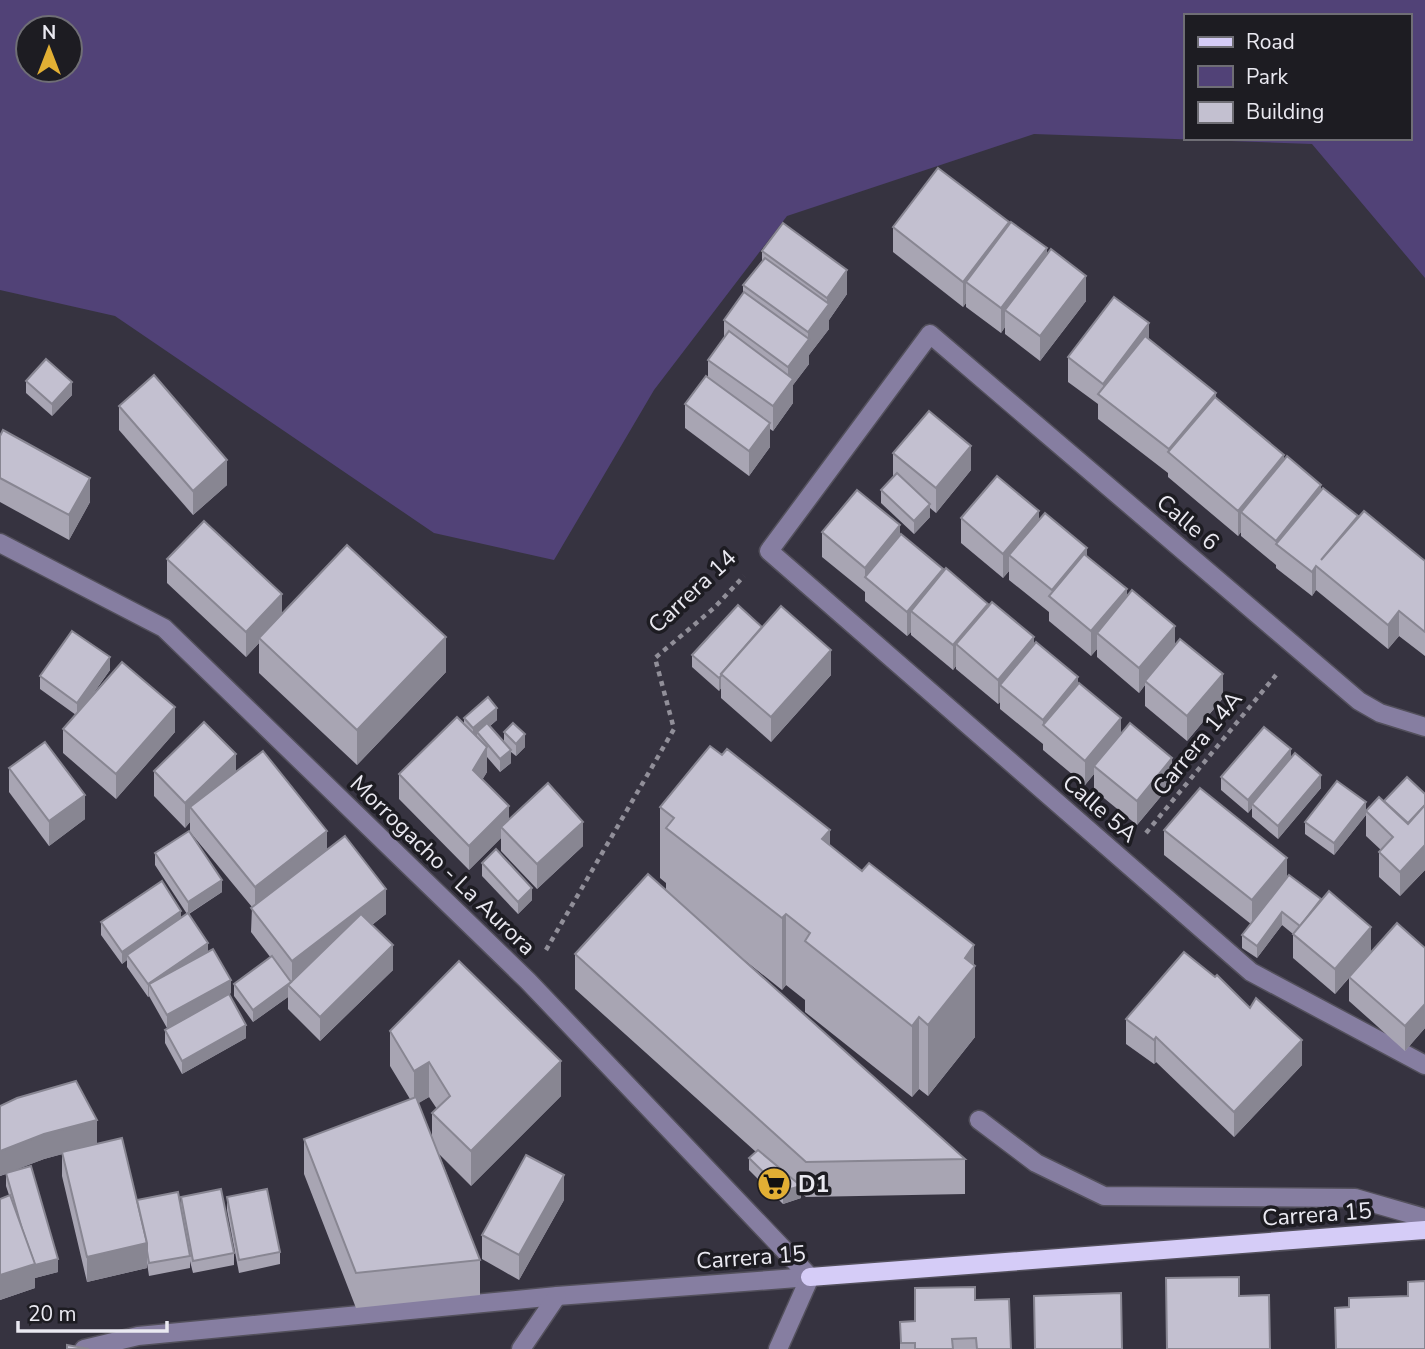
<svg xmlns="http://www.w3.org/2000/svg" width="1425" height="1349" font-family="'Nunito Sans',sans-serif">
<style>
.green{fill:#514277;fill-rule:evenodd}
.lines{fill:none;stroke-linecap:round;stroke-linejoin:round}
.minor-casing{stroke:#53505c;stroke-width:21}
.major-casing{stroke:#53505c;stroke-width:21}
.path{stroke:#918f99;stroke-width:4.5;stroke-dasharray:5 5;stroke-linecap:butt}
.minor{stroke:#867ea1;stroke-width:18}
.major{stroke:#d5ccf7;stroke-width:18}
.wall{fill:#a8a5b3;fill-rule:evenodd}
.shaded-wall{fill:#888692}
.building{fill:#c3c0d0;stroke:#888692;stroke-width:2}
.labels{text-anchor:middle;stroke-width:7;stroke-linejoin:round;paint-order:stroke}
.street-label{font-size:23px;fill:#eae9f1;stroke:#1d1c22}
.poi-label{font-size:23px;font-weight:bold;fill:#eae9f1;stroke:#1d1c22;text-anchor:start}
</style>
<rect width="100%" height="100%" fill="#363340"/>
<path class="green" d="M 0,0 L 1425,0 L 1425,278 L 1312,144 L 1034,134 L 787,216 L 654,390 L 554,560 L 434,533 L 115,316 L 0,290 ZM 1185,16 L 1409,16 L 1409,138 L 1185,138 ZM 28,28 L 70,28 L 70,70 L 28,70 Z"/>
<g class="lines">
<defs>
<g id="minor">
<polyline points="0,543 164,628 528,981 810,1277"/>
<polyline points="1425,727 1380,713 1359,701 930,334 769,551 1251,972 1425,1065"/>
<polyline points="979,1120 1036,1163 1104,1196 1355,1198 1425,1218"/>
<polyline points="84,1349 138,1336 557,1296 810,1277"/>
<polyline points="521,1349 557,1296"/>
<polyline points="778,1349 810,1277"/>
</g>
<polyline id="major" points="810,1277 1425,1230"/>
</defs>
<use href="#minor" class="minor-casing"/>
<use href="#major" class="major-casing"/>
<g class="path">
<polyline points="1146,833 1276,675"/>
<polyline points="546,950 674,729 655,658 714,608 744,576"/>
</g>
<use href="#minor" class="minor"/>
<use href="#major" class="major"/>
</g>
<g class="wall">
<polygon points="1009,225 1047,255 1086,301 1040,361 1005,334 1005,327 1001,333 966,307 966,303 963,307 893,252 893,227"/>
<polygon points="762,251 847,294 829,320 829,329 809,355 809,364 793,385 793,403 773,431 770,429 770,447 749,476 685,428 685,404 708,378 708,360 724,339 724,320 743,293 743,285 762,261"/>
<polygon points="1149,339 1216,397 1284,460 1358,519 1425,561 1425,656 1399,636 1388,649 1316,590 1312,596 1276,568 1276,564 1276,565 1241,536 1241,532 1238,536 1168,477 1168,473 1098,419 1098,404 1068,382 1068,357"/>
<polygon points="26,381 72,395 52,416 26,393"/>
<polygon points="119,406 227,485 193,515 119,430"/>
<polygon points="0,436 90,502 69,540 0,502"/>
<polygon points="893,453 971,470 936,513 930,508 930,517 914,534 881,503 881,490 893,477"/>
<polygon points="961,518 1087,556 1175,646 1223,698 1187,741 1145,706 1145,685 1139,693 1097,657 1097,649 1091,656 1049,621 1049,612 1009,580 1009,571 1003,578 961,543"/>
<polygon points="822,532 900,535 943,572 988,606 1034,644 1078,684 1121,735 1172,783 1137,825 1094,790 1094,774 1085,785 1043,750 1043,744 1000,709 1000,702 998,704 956,669 956,666 953,670 911,635 911,632 907,636 865,601 865,592 822,557"/>
<polygon points="167,559 282,614 446,672 357,765 259,673 259,643 246,657 167,583"/>
<polygon points="762,627 831,675 771,742 721,698 721,688 719,691 692,667 692,655"/>
<polygon points="110,670 88,701 175,732 116,799 63,753 63,729 76,715 40,689 40,676"/>
<polygon points="464,718 497,720 490,726 504,742 504,732 525,747 516,756 511,752 511,763 500,772 487,757 487,772 482,780 509,820 583,846 537,889 501,851 501,838 469,870 399,799 399,774 464,724"/>
<polygon points="1291,758 1321,788 1278,839 1252,817 1252,808 1248,813 1221,790 1221,777"/>
<polygon points="9,768 85,819 49,846 9,792"/>
<polygon points="154,771 236,772 327,850 386,914 372,925 393,970 320,1041 288,1009 288,997 253,1022 234,996 234,984 271,958 251,932 252,907 190,832 190,822 185,828 154,796"/>
<polygon points="1425,794 1425,870 1400,896 1379,877 1379,852 1381,850 1366,836 1366,811 1384,801"/>
<polygon points="660,807 830,846 974,965 975,1037 928,1096 919,1089 912,1097 805,1012 805,1000 786,985 782,990 738,955 965,1159 965,1194 806,1197 801,1193 801,1198 783,1204 749,1170 749,1158 756,1152 575,989 575,954 666,891 666,883 660,878"/>
<polygon points="1366,815 1334,855 1305,834 1305,822"/>
<polygon points="1164,830 1287,877 1321,901 1371,951 1425,948 1425,1028 1405,1051 1349,1001 1349,978 1335,994 1293,958 1293,934 1282,925 1257,958 1242,948 1242,935 1251,924 1164,855"/>
<polygon points="155,853 222,892 189,914 208,952 231,993 167,1028 149,996 148,997 127,967 127,960 122,964 101,935 101,922 181,918 187,914 155,865"/>
<polygon points="482,863 532,900 518,914 482,876"/>
<polygon points="1126,1019 1302,1065 1234,1137 1156,1062 1154,1064 1126,1044"/>
<polygon points="165,1030 246,1038 182,1074 165,1043"/>
<path d="M 390,1031 L 561,1096 L 471,1186 L 439,1154 L 480,1260 L 480,1295 L 356,1308 L 304,1174 L 304,1139 L 410,1099 L 390,1066 ZM 429,1097 L 437,1109 L 432,1113 L 432,1139 L 418,1103 Z"/>
<polygon points="0,1106 97,1143 137,1202 181,1205 181,1197 234,1253 234,1265 193,1273 190,1261 190,1268 149,1276 147,1263 147,1268 87,1282 62,1176 62,1154 44,1159 9,1172 58,1272 35,1278 35,1288 0,1300 0,1199 9,1195 6,1186 6,1174 0,1176"/>
<polygon points="227,1197 280,1252 280,1264 239,1273 227,1210"/>
<polygon points="564,1200 519,1280 482,1259 482,1235"/>
<polygon points="915,1288 975,1300 1011,1349 900,1349 900,1322 915,1321"/>
</g>
<g class="shaded-wall">
<polygon points="1009,222 1009,247 966,282 966,303 963,307 963,282"/>
<polygon points="1047,248 1047,272 1005,310 1005,327 1001,333 1001,308"/>
<polygon points="847,270 847,294 829,320 829,329 809,355 809,364 793,385 793,403 773,431 773,406 788,385 788,367 808,340 808,332 827,307 827,298"/>
<polygon points="1086,276 1086,301 1040,361 1040,336"/>
<polygon points="1149,323 1149,347 1103,398 1103,384"/>
<polygon points="72,382 72,395 52,416 52,404"/>
<polygon points="1216,393 1216,418 1169,453 1169,449"/>
<polygon points="770,423 770,447 749,476 749,451"/>
<polygon points="971,446 971,470 936,513 936,488"/>
<polygon points="1284,455 1284,480 1241,512 1241,532 1238,536 1238,511"/>
<polygon points="227,460 227,485 193,515 193,491"/>
<polygon points="90,478 90,502 69,540 69,515"/>
<polygon points="1321,485 1321,509 1276,544 1276,565 1276,541"/>
<polygon points="930,504 930,517 914,534 914,521"/>
<polygon points="1039,511 1039,536 1009,555 1009,571 1003,578 1003,554"/>
<polygon points="900,525 900,550 865,577 865,568"/>
<polygon points="1087,548 1087,572 1052,598 1052,590"/>
<polygon points="1316,566 1316,590 1312,596 1312,572"/>
<polygon points="943,569 943,594 911,611 911,632 907,636 907,612"/>
<polygon points="1127,589 1127,613 1097,633 1097,649 1091,656 1091,631"/>
<polygon points="282,594 282,618 259,638 259,643 246,657 246,632"/>
<polygon points="988,604 988,628 956,644 956,666 953,670 953,645"/>
<polygon points="1399,611 1399,636 1388,649 1388,625"/>
<polygon points="1175,626 1175,650 1145,681 1145,685 1139,693 1139,668"/>
<polygon points="446,637 446,672 357,765 357,730"/>
<polygon points="1034,637 1034,662 1000,685 1000,702 998,704 998,680"/>
<polygon points="831,650 831,675 771,742 771,717"/>
<polygon points="110,657 110,670 77,716 77,703"/>
<polygon points="1223,674 1223,698 1187,741 1187,716"/>
<polygon points="721,676 721,688 719,691 719,678"/>
<polygon points="1078,677 1078,702 1043,725 1043,720"/>
<polygon points="175,707 175,732 116,799 116,774"/>
<polygon points="497,708 497,720 479,735 477,732 477,738 473,741 473,728"/>
<polygon points="1121,718 1121,743 1094,766 1094,774 1085,785 1085,761"/>
<polygon points="525,734 525,747 516,756 516,744"/>
<polygon points="487,747 487,772 473,795 473,770"/>
<polygon points="1291,749 1291,761 1252,804 1252,808 1248,813 1248,800"/>
<polygon points="511,750 511,763 500,772 500,759"/>
<polygon points="236,754 236,779 190,807 190,822 185,828 185,803"/>
<polygon points="1172,758 1172,783 1137,825 1137,801"/>
<polygon points="1321,775 1321,788 1278,839 1278,826"/>
<polygon points="85,795 85,819 49,846 49,821"/>
<polygon points="1366,802 1366,815 1334,855 1334,843"/>
<polygon points="509,806 509,831 501,827 501,838 469,870 469,846"/>
<polygon points="583,822 583,846 537,889 537,864"/>
<polygon points="830,830 830,901 822,839"/>
<polygon points="327,831 327,855 255,912 255,887"/>
<polygon points="1425,845 1425,870 1400,896 1400,872"/>
<polygon points="1287,858 1287,882 1252,924 1252,900"/>
<polygon points="222,880 222,892 188,914 188,902"/>
<polygon points="532,888 532,900 518,914 518,902"/>
<polygon points="386,889 386,914 292,985 292,961"/>
<polygon points="181,911 181,923 127,955 127,960 122,964 122,952"/>
<polygon points="1282,912 1282,925 1257,958 1257,946"/>
<polygon points="786,914 786,985 782,990 782,918"/>
<polygon points="1371,927 1371,951 1335,994 1335,969"/>
<polygon points="208,943 208,955 149,984 149,996 148,997 148,984"/>
<polygon points="393,945 393,970 320,1041 320,1017"/>
<polygon points="974,945 974,968 975,966 975,1037 928,1096 928,1025 965,958"/>
<polygon points="231,980 231,993 167,1028 167,1015"/>
<polygon points="288,985 288,997 253,1022 253,1010"/>
<polygon points="1425,1004 1425,1028 1405,1051 1405,1026"/>
<polygon points="919,1017 919,1089 912,1097 912,1026"/>
<polygon points="246,1025 246,1038 182,1074 182,1061"/>
<polygon points="1156,1037 1156,1062 1154,1064 1154,1040"/>
<polygon points="1302,1040 1302,1065 1234,1137 1234,1112"/>
<polygon points="561,1061 561,1096 471,1186 471,1151"/>
<polygon points="429,1062 429,1097 414,1106 414,1071"/>
<polygon points="97,1120 97,1145 44,1159 0,1176 0,1151 44,1134"/>
<polygon points="564,1175 564,1200 519,1280 519,1255"/>
<polygon points="801,1186 801,1198 783,1204 783,1191"/>
<polygon points="147,1243 147,1268 87,1282 87,1257"/>
<polygon points="58,1259 58,1272 35,1278 35,1288 0,1300 0,1275 35,1264"/>
</g>
<g class="building">
<polygon points="938,168 1009,222 963,282 893,227"/>
<polygon points="1011,222 1047,248 1001,308 966,282"/>
<polygon points="783,223 847,270 827,298 762,251"/>
<polygon points="1051,249 1086,276 1040,336 1005,310"/>
<polygon points="765,258 829,304 808,332 743,285"/>
<polygon points="744,292 809,339 788,367 724,320"/>
<polygon points="1114,297 1149,323 1103,384 1068,357"/>
<polygon points="729,331 793,379 773,406 708,360"/>
<polygon points="1145,336 1216,393 1169,449 1098,394"/>
<polygon points="46,359 72,382 52,404 26,381"/>
<polygon points="154,375 227,460 193,491 119,406"/>
<polygon points="706,376 770,423 749,451 685,404"/>
<polygon points="1215,397 1284,455 1238,511 1168,452"/>
<polygon points="929,411 971,446 936,488 893,453"/>
<polygon points="3,430 90,478 69,515 0,478 0,436"/>
<polygon points="1287,456 1321,485 1276,541 1241,512"/>
<polygon points="897,473 930,504 914,521 881,490"/>
<polygon points="997,476 1039,511 1003,554 961,518"/>
<polygon points="1323,488 1358,516 1321,560 1364,511 1425,561 1425,632 1399,611 1388,625 1316,566 1312,572 1276,544"/>
<polygon points="857,490 900,525 865,568 822,532"/>
<polygon points="1045,513 1087,548 1052,590 1009,555"/>
<polygon points="204,521 282,594 246,632 167,559"/>
<polygon points="901,534 943,569 907,612 865,577"/>
<polygon points="347,545 446,637 357,730 259,638"/>
<polygon points="1084,554 1127,589 1091,631 1049,596"/>
<polygon points="946,568 988,604 953,645 911,611"/>
<polygon points="1132,590 1175,626 1139,668 1097,633"/>
<polygon points="992,602 1034,637 998,680 956,644"/>
<polygon points="738,605 762,627 721,674 722,675 719,678 692,655"/>
<polygon points="781,606 831,650 771,717 721,674"/>
<polygon points="72,631 110,657 77,703 40,676"/>
<polygon points="1180,639 1223,674 1187,716 1145,681"/>
<polygon points="1036,642 1078,677 1043,720 1000,685"/>
<polygon points="122,662 175,707 116,774 63,729"/>
<polygon points="1079,683 1121,718 1085,761 1043,725"/>
<polygon points="488,697 497,708 473,728 464,718"/>
<polygon points="457,717 487,747 473,770 509,806 469,846 399,774"/>
<polygon points="204,722 236,754 185,803 154,771"/>
<polygon points="487,723 511,750 500,759 477,732"/>
<polygon points="513,723 525,734 516,744 504,732"/>
<polygon points="1130,723 1172,758 1137,801 1094,766"/>
<polygon points="1264,727 1291,749 1248,800 1221,777"/>
<polygon points="45,742 85,795 49,821 9,768"/>
<polygon points="710,746 722,755 727,749 830,830 822,839 862,871 869,863 974,945 965,958 975,966 928,1025 919,1017 912,1026 805,941 810,933 786,914 782,918 666,828 674,818 660,807"/>
<polygon points="263,751 327,831 255,887 190,807"/>
<polygon points="1295,753 1321,775 1278,826 1252,804"/>
<polygon points="1407,777 1425,794 1425,805 1408,823 1384,801"/>
<polygon points="1337,781 1366,802 1334,843 1305,822"/>
<polygon points="548,783 583,822 537,864 501,827"/>
<polygon points="1200,788 1287,858 1252,900 1164,830"/>
<polygon points="1379,797 1408,824 1425,805 1425,845 1400,872 1379,852 1393,837 1366,811"/>
<polygon points="189,831 222,880 188,902 155,853"/>
<polygon points="345,836 386,889 292,961 251,908"/>
<polygon points="496,849 532,888 518,902 482,863"/>
<polygon points="648,874 965,1159 806,1162 575,954"/>
<polygon points="1289,875 1321,899 1300,926 1282,912 1257,946 1242,935"/>
<polygon points="162,881 181,911 122,952 101,922"/>
<polygon points="1329,891 1371,927 1335,969 1293,934"/>
<polygon points="188,913 208,943 148,984 127,955"/>
<polygon points="361,914 393,945 320,1017 288,985"/>
<polygon points="1397,923 1425,948 1425,1004 1405,1026 1349,977"/>
<polygon points="213,949 231,980 167,1015 149,984"/>
<polygon points="1184,952 1215,977 1217,975 1250,1008 1256,998 1302,1040 1234,1112 1156,1037 1154,1040 1126,1019"/>
<polygon points="272,956 291,982 253,1010 234,984"/>
<polygon points="459,961 561,1061 471,1151 432,1113 450,1096 429,1062 414,1071 390,1031"/>
<polygon points="229,994 246,1025 182,1061 165,1030"/>
<polygon points="76,1081 97,1120 44,1134 0,1151 0,1106 17,1098"/>
<polygon points="416,1097 480,1260 356,1273 304,1139"/>
<polygon points="122,1138 147,1243 87,1257 62,1152"/>
<polygon points="758,1150 801,1186 783,1191 749,1158"/>
<polygon points="526,1155 564,1175 519,1255 482,1235"/>
<polygon points="31,1166 58,1259 35,1265 22,1229 6,1173"/>
<polygon points="221,1189 234,1253 193,1261 181,1197"/>
<polygon points="267,1189 280,1252 239,1260 227,1197"/>
<polygon points="178,1192 190,1256 149,1263 147,1251 147,1243 137,1200"/>
<polygon points="10,1195 35,1264 0,1275 0,1199"/>
<polygon points="1239,1277 1239,1296 1269,1295 1270,1349 1167,1349 1166,1278"/>
<polygon points="1425,1281 1425,1349 1336,1349 1335,1308 1349,1307 1349,1298 1408,1296 1408,1282"/>
<polygon points="975,1287 975,1300 1009,1299 1011,1349 977,1349 976,1338 952,1339 953,1349 915,1349 915,1343 901,1343 900,1322 915,1321 915,1288"/>
<polygon points="1121,1293 1122,1349 1035,1349 1034,1296"/>
<polygon points="67,1345 89,1349 67,1349"/>
</g>
<defs>
<symbol id="supermarket-disc" viewBox="-11 -11 22 22"><circle r="9.5" fill="#e2af34" stroke="#1d1c22"/><path d="M-6-5.5h2.5l.6 2H6L4.5 2H-2.5L-4.4-4H-6ZM-1.5 3.2a1.3 1.3 0 1 0 .1 0ZM3 3.2a1.3 1.3 0 1 0 .1 0Z" fill="#111"/></symbol>
</defs>
<g fill-rule="evenodd">
<use href="#supermarket-disc" x="755" y="1165" width="38" height="38"/>
</g>
<g class="labels">
<g class="street-label">
<text transform="translate(1188 522) rotate(40)" y="8">Calle 6</text>
<text transform="translate(692 591) rotate(-43)" y="8">Carrera 14</text>
<text transform="translate(1197 743) rotate(-51)" y="8">Carrera 14A</text>
<text transform="translate(1100 808) rotate(41)" y="8">Calle 5A</text>
<text transform="translate(443 865) rotate(44)" y="8">Morrogacho - La Aurora</text>
<text transform="translate(1317 1214) rotate(-4)" y="8">Carrera 15</text>
<text transform="translate(751 1257) rotate(-4)" y="8">Carrera 15</text>
</g>
<g class="poi-label">
<text x="798" y="1192">D1</text>
</g>
</g>
<rect x="1184" y="14" width="228" height="126" fill="#1d1c22" stroke="#6f6e75" stroke-width="2"/>
<rect x="1198" y="37" width="35" height="10" fill="#d5ccf7" stroke="#6f6e75" stroke-width="2"/>
<text x="1246" y="49" font-size="21" fill="#eae9f1">Road</text>
<rect x="1198" y="66" width="35" height="21" fill="#514277" stroke="#6f6e75" stroke-width="2"/>
<text x="1246" y="84" font-size="21" fill="#eae9f1">Park</text>
<rect x="1198" y="102" width="35" height="21" fill="#c3c0d0" stroke="#6f6e75" stroke-width="2"/>
<text x="1246" y="119" font-size="21" fill="#eae9f1">Building</text>
<g transform="translate(49 49)"><circle r="33" fill="#1d1c22" stroke="#6f6e75" stroke-width="2"/>
<path d="M0-5L12 26L0 18L-12 26Z" fill="#e2af34"/>
<text y="-10" font-size="19" font-weight="bold" text-anchor="middle" fill="#eae9f1">N</text>
</g>
<path d="M18 1321v10h149v-10" fill="none" stroke="#eae9f1" stroke-width="3.5"/>
<text x="28" y="1321" font-size="21" fill="#eae9f1" stroke="#1d1c22" stroke-width="5" paint-order="stroke">20 m</text>
</svg>
